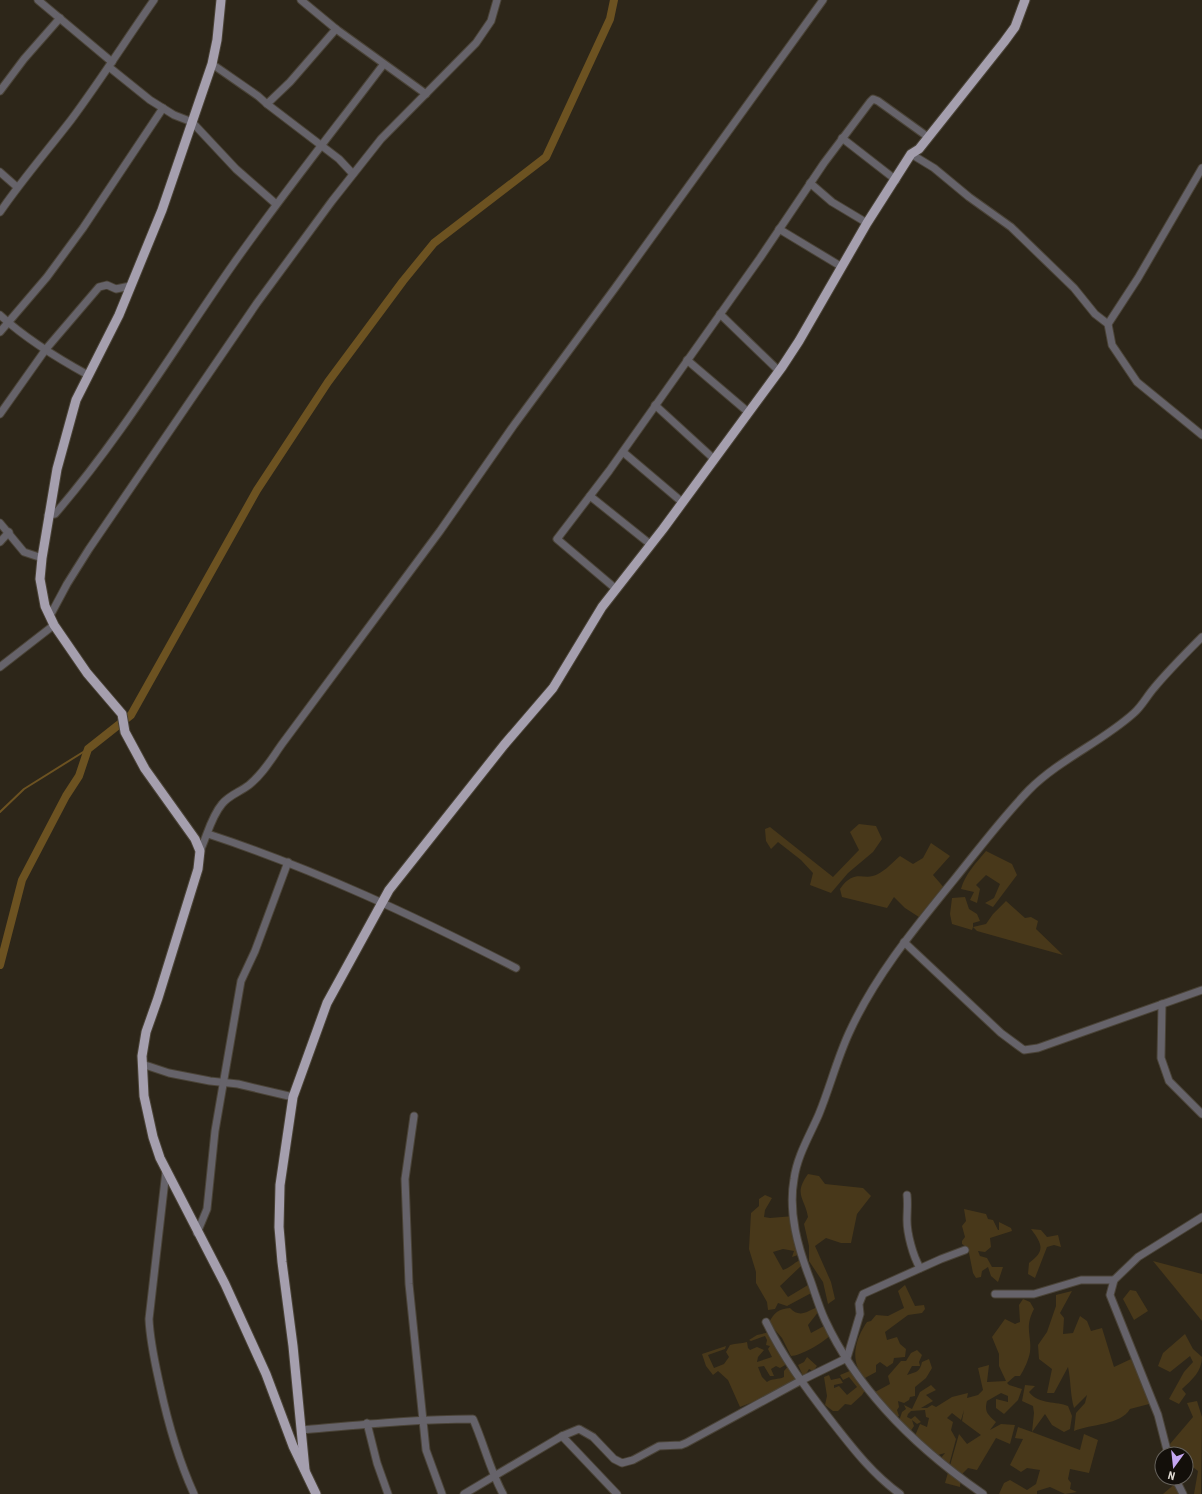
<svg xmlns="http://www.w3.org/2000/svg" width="1202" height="1494" font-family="'Roboto Condensed',sans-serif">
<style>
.green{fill:#48381a}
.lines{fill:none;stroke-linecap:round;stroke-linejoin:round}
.stream{stroke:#6c5221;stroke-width:2}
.canal{stroke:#6c5221;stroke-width:8}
.minor-casing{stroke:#4a4337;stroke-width:9}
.major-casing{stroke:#4a4337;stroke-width:11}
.minor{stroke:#66636a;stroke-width:7}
.major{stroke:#a59fae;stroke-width:9}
</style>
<rect width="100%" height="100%" fill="#2d2619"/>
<g class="green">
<polygon points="859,824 876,826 882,839 873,852 848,873 831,893 810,885 813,873 801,860 778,842 771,849 766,841 765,829 770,827 833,877 859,850 850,832"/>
<path d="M 931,843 L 950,856 L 933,875 L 946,890 L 922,919 L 905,908 L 894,897 L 887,908 L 842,897 L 840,889 C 855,867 864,882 878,874 C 886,870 893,862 900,856 L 913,864 L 923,858 Z"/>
<path d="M 986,851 L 1012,864 L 1017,875 L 993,907 L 985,903 L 994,898 L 1000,884 L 986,875 L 976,885 L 980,889 L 977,903 L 970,900 L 974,892 L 961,889 C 965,874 976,863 986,851 Z"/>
<polygon points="965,897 969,909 977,914 980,921 973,923 973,927 986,924 993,914 1006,901 1025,918 1031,917 1038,921 1036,929 1063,955 977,931 973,927 972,930 952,924 950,914 952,898"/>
<path d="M 808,1174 L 819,1176 L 825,1184 L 863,1188 L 871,1196 L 857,1214 L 851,1243 L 841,1243 L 826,1238 L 815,1246 L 831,1282 L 835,1299 L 828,1304 L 823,1282 L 809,1261 L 809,1246 L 804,1224 L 808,1217 C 805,1198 793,1195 808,1174 Z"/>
<path d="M 765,1195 L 772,1198 L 765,1210 L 764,1217 L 770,1218 L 794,1216 L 801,1254 L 792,1257 L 794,1251 L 783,1249 L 773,1252 L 783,1270 C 792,1267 795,1261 803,1259 L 801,1266 L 780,1286 L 788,1297 L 808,1285 L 815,1291 L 787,1306 L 778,1303 L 775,1309 L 768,1310 L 767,1302 L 756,1283 L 756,1272 L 749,1249 L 751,1213 L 759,1206 L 759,1199 Z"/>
<polygon points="964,1209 986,1214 988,1219 993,1220 998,1230 999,1230 999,1222 1011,1228 1012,1231 990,1238 991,1247 985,1252 978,1251 980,1256 987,1258 992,1267 1003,1267 998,1282 991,1276 988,1267 982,1271 981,1277 976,1278 973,1273 968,1248 962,1244 962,1241 965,1237 962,1226 966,1221"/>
<path d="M 1031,1229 L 1041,1230 L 1047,1237 L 1058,1235 L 1061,1247 L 1054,1245 L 1047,1247 L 1035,1278 L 1028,1274 L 1029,1263 C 1045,1251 1043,1245 1031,1229 Z"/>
<polygon points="1153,1261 1202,1274 1202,1321"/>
<path d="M 905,1285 L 915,1306 L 924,1305 L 925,1309 L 922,1313 L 908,1315 L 885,1332 L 887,1340 L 897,1337 L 900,1344 L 906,1349 L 905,1357 L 894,1358 L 893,1363 L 887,1367 L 880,1362 L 876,1365 L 876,1372 L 865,1378 C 849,1362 855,1339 867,1322 L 871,1321 L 876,1315 L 888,1316 L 904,1308 L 898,1291 Z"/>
<polygon points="1130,1290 1136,1291 1148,1311 1134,1320 1123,1299"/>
<path d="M 1072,1291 L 1060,1313 L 1064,1318 L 1063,1334 L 1073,1333 L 1080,1316 L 1087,1321 L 1091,1331 L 1102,1328 L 1114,1367 L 1131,1359 L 1153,1403 L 1130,1409 C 1121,1425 1091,1424 1074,1431 L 1076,1413 L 1085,1403 L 1087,1395 L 1074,1408 C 1070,1394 1071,1380 1068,1367 L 1054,1393 L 1047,1393 L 1052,1369 L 1039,1359 L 1038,1345 L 1047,1332 L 1056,1306 L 1056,1295 Z"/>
<path d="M 1023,1299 L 1030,1302 L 1034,1309 C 1024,1328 1032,1335 1030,1352 C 1029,1359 1024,1370 1020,1376 L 1015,1376 L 1007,1383 L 1009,1385 L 1022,1389 L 1018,1400 L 1004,1414 L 996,1408 L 996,1399 L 1008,1402 L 1008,1396 L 1001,1393 L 987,1401 C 984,1412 988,1415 996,1422 L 990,1430 L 1001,1424 L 1015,1425 L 1010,1444 L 996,1438 L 977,1470 L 968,1468 L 961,1475 L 960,1487 L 945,1483 L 959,1434 L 967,1444 L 981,1435 L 962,1421 L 964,1410 L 961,1420 L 952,1413 L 947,1418 L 953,1422 L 951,1430 L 956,1439 L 949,1465 L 941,1458 L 945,1453 L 938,1455 L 914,1438 L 920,1424 L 927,1427 L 929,1418 L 926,1417 L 925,1410 L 911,1411 L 908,1414 L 907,1417 L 911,1419 L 915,1416 L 921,1422 L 917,1424 L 912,1420 L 914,1426 L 910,1432 L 905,1434 L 903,1433 L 903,1424 L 899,1421 L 902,1412 L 906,1409 L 904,1405 L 912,1409 L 920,1392 L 931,1385 L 936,1390 L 926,1395 L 933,1401 L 921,1408 L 927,1408 L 932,1405 L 936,1407 L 952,1397 L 968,1393 L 967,1398 L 978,1395 L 983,1390 L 978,1368 L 989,1365 L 987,1382 L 1006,1381 L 999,1366 L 999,1354 L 992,1337 L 1005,1319 L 1015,1324 L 1020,1322 L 1019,1305 Z"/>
<path d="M 817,1307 L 819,1311 L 808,1325 L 811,1333 L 824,1326 L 830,1335 C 825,1342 800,1356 791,1356 L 782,1338 L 769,1323 C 774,1312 779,1309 790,1308 C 799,1318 807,1312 817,1307 Z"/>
<path d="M 770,1332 L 779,1353 L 787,1364 L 780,1368 L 776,1366 L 771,1369 L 774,1376 L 770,1376 L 764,1366 L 758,1367 L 762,1377 L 767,1382 C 772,1378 778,1380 784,1377 L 784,1371 L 790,1364 L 799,1384 L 740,1407 L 728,1380 L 718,1371 L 713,1375 L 706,1366 L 702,1354 L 726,1346 L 725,1349 L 708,1355 L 714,1368 L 724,1364 L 729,1357 L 726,1352 L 730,1345 C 736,1343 741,1344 747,1342 L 748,1348 L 750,1350 L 757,1347 L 764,1350 L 758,1357 L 757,1362 L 772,1357 L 768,1349 L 770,1346 L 766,1345 L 767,1340 L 765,1336 L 751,1341 L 749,1340 L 757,1335 Z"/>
<path d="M 1185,1334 L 1193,1349 L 1202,1357 C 1202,1371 1192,1380 1182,1389 L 1186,1394 L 1179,1404 L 1169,1399 L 1184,1372 L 1193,1362 L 1190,1356 L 1170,1372 L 1158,1366 L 1163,1353 Z"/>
<path d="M 917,1350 L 922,1355 L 919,1362 L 920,1366 L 912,1366 L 907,1375 C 916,1372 920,1372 922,1362 L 929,1359 L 932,1368 L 926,1378 L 915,1387 L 915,1396 L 910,1397 L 909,1400 L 904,1403 L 898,1401 L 899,1407 L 897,1410 L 899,1416 L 896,1417 L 875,1392 L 890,1384 L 888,1376 L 901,1361 L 906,1361 L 911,1353 Z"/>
<polygon points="807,1357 817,1366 813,1371 809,1369 806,1374 806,1382 798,1365 804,1362"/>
<polygon points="852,1370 869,1384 862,1395 851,1405 845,1404 838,1411 833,1411 825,1405 827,1396 824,1377 829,1375 831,1380 840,1378 843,1383 834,1385 834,1388 839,1386 847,1395 857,1387 849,1377 843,1380 840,1375"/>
<path d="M 1025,1385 L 1035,1386 L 1029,1392 C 1039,1405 1057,1401 1068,1406 L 1072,1416 L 1070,1429 L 1064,1432 L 1052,1425 L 1045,1414 L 1032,1432 L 1080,1450 L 1084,1434 L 1098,1440 L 1089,1473 L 1070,1469 L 1068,1479 L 1071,1483 L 1070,1489 L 1077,1492 L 1065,1494 L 1050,1487 L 1037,1491 L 1037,1494 L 999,1494 L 1004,1483 L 1010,1480 L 1027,1490 L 1036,1484 L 1040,1470 L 1027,1468 L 1021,1472 L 1010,1465 L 1023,1439 L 1015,1438 L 1018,1427 L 1032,1432 L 1034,1413 L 1033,1406 L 1022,1401 Z"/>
<polygon points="1197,1401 1202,1417 1201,1494 1194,1494 1198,1471 1190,1465 1186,1476 1186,1454 1172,1454 1170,1444 1193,1417 1187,1403"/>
<polygon points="1177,1482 1184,1486 1181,1494 1163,1494"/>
</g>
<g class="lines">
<polyline class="stream" points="0,812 24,789 88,749"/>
<polyline class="canal" points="0,965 22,880 66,796 79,776 88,749 131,715 257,490 328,382 403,281 434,243 546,157 610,19 614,0"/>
<defs>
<g id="minor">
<polyline points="38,0 112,62"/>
<polyline points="301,0 336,29 426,94"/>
<polyline points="212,64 258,96 267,104 290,82 336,29"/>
<polyline points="109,67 150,100 174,115 192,122 236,169 276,204"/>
<polyline points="0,91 24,59 60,18"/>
<polyline points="267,104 339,159 353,174"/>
<polyline points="842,138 896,180"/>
<polyline points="911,154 934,168 969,197 1011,227 1074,288 1095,314 1108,324 1112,345 1137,382 1202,435"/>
<polyline points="0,172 17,187"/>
<polyline points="810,183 832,202 867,223"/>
<path d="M 0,212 C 22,180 47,151 71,120 C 100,81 126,40 154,0"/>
<polyline points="779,229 842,267"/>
<polyline points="720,314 779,371"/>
<path d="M 0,315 C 26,339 57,358 88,375"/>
<polyline points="1108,324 1138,278 1202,168"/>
<polyline points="0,332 47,277 83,228 163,108"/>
<polyline points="687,360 748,412"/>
<polyline points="655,405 714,459"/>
<polyline points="0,414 46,349 99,287 107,285 116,289 130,286"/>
<polyline points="623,452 682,502"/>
<polyline points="590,496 650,544"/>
<path d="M 48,515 L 55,514 C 123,435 175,347 234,263 C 282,195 333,131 383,65"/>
<polyline points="0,523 24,552 42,558"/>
<polyline points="0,542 9,532"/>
<polyline points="616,589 557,539 609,471 760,258 824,163 870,102 873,99 878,101 928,137"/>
<polyline points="49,614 52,612 67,584 89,549 257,303 332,201 381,139 476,43 491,21 497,0"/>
<polyline points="0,667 54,625"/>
<path d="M 208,834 C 315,869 416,917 516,968"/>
<path d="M 200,851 C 207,836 211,817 222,804 C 229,795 240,792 249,785 C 263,774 272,758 282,744 L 440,531 L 514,425 L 615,288 L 823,0"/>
<polyline points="904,942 1001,1033 1024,1050 1038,1048 1202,990"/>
<polyline points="1162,1004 1161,1058 1169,1081 1202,1114"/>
<polyline points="142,1064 169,1073 210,1081 238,1084 293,1097"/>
<polyline points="414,1116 405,1179 409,1284 426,1450 442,1494"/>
<path d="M 166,1171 L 149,1319 C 150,1342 155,1363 160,1386 C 168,1423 178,1459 194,1494"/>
<path d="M 907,1195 C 908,1204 907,1211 907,1220 C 907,1234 913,1256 920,1268"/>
<polyline points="197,1233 207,1209 215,1131 241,981 255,951 288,862"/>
<polyline points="995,1294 1034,1294 1081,1280 1114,1280"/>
<path d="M 766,1322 C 783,1357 805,1387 829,1418 C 851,1446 871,1473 900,1494"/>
<polyline points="367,1423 377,1463 388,1494"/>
<path d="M 302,1430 C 359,1425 416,1419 473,1419 C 484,1444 490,1470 503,1494"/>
<polyline points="562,1436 617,1494"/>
<polyline points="1168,1454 1158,1415 1110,1295 1114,1280 1138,1257 1202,1217"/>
<polyline points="1175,1478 1183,1494"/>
<polyline points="464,1494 562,1436 579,1429 593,1437 614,1459 622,1463 633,1460 659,1446 681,1445 686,1443 800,1381 847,1358 860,1314 859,1304 863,1294 941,1259 965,1250"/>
<path d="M 983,1494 C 918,1449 859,1393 825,1320 C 819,1307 815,1293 810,1279 C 798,1248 788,1213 794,1179 C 797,1156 810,1135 819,1114 C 830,1087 837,1059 849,1033 C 875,976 914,929 953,881 C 978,850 1001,819 1029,790 C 1060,759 1102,742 1134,713 C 1142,706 1147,696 1154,688 C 1169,670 1185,654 1202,637"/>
</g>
<g id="major">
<polyline points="221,0 217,40 212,64 162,210 119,315 76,400 57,469 42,558 40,579 45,606 54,625 87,673 122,714 125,732 145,769 195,839 200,851 198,869 158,998 146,1032 142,1056 144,1096 153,1137 160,1158 225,1284 266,1374 293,1446 316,1494"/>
<polyline points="305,1470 293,1346 282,1262 279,1227 280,1185 293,1097 327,1003 389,890 504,745 553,688 602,607 663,529 782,367 799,341 867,223 911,154 919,149 1004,42 1015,27 1025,0"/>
</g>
</defs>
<use href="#minor" class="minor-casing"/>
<use href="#major" class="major-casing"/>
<use href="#minor" class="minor"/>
<use href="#major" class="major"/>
</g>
<g transform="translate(1174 1466) rotate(195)"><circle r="19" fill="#130f0a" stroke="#65615b"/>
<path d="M0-3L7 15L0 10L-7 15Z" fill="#c5a7f1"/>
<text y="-6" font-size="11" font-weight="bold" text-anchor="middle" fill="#e1dcd4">N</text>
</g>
</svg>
